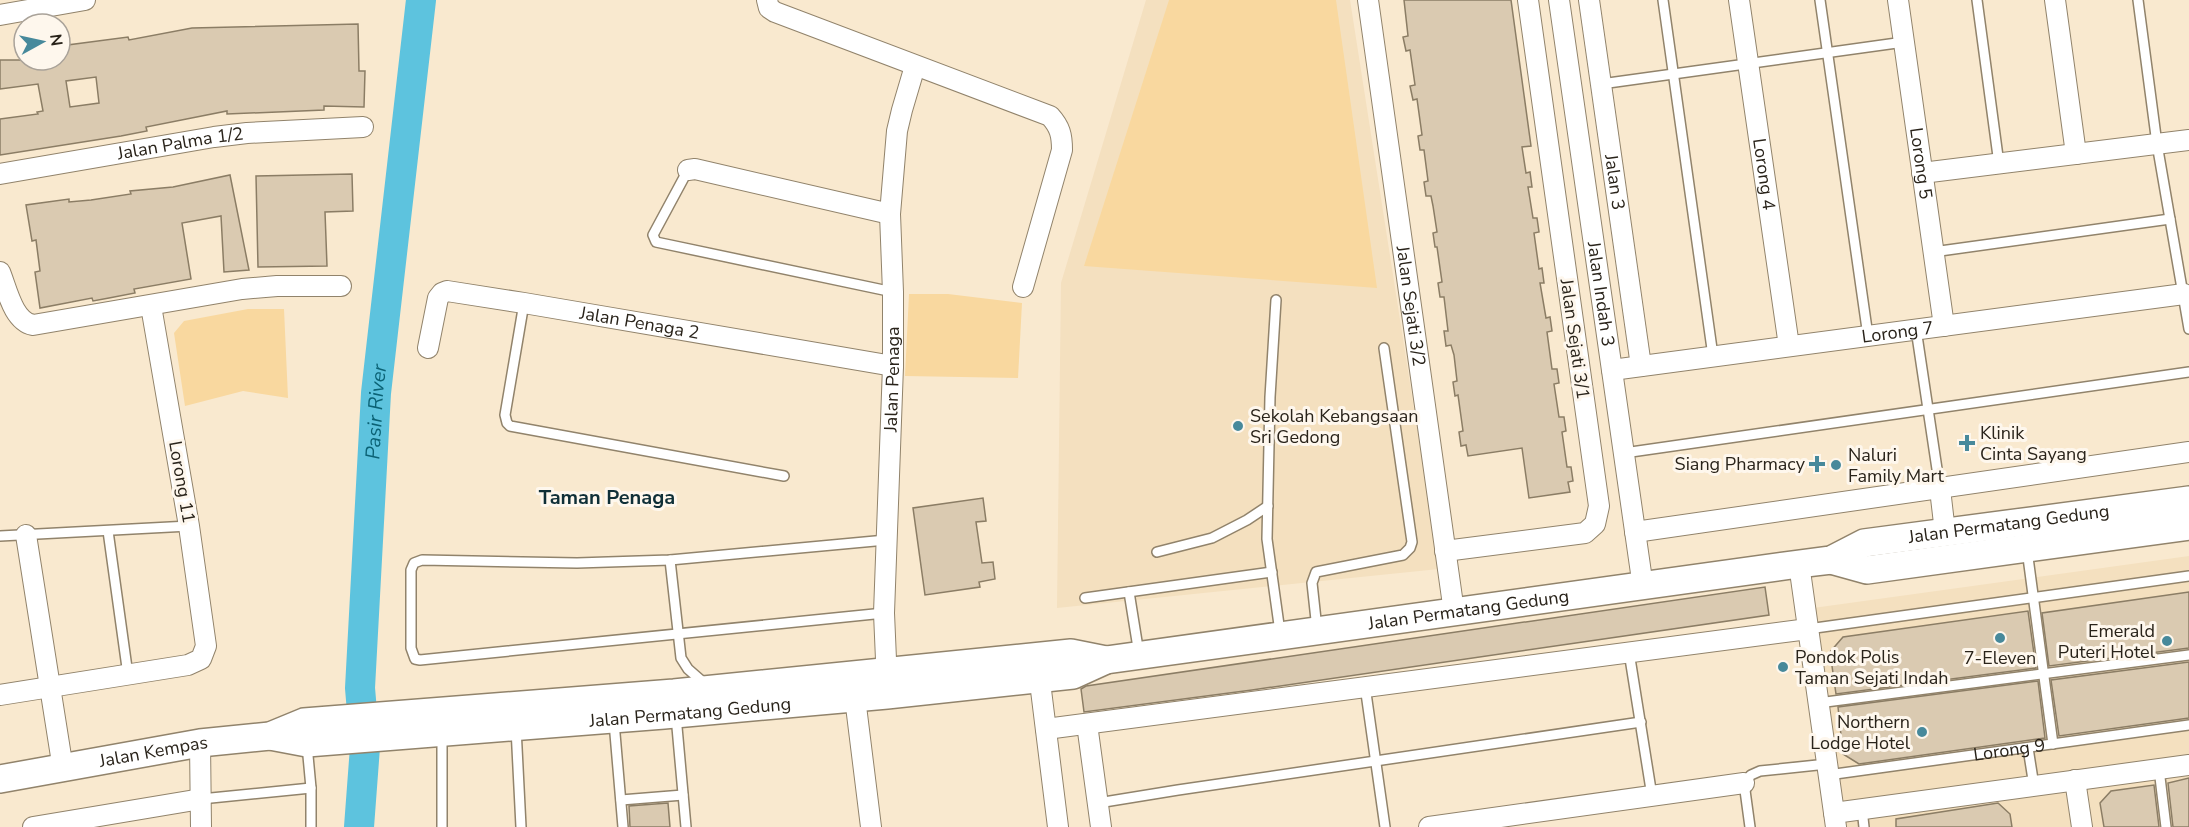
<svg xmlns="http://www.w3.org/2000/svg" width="2189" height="827" font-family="'Nunito Sans',sans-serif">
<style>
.built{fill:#f4e0bf}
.green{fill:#f9d89f}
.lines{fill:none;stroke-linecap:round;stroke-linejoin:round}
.river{stroke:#5dc3de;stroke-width:30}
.building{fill:#dacab1;stroke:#8b7d65;stroke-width:1.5;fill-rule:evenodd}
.lane-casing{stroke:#91836b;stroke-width:12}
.street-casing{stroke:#91836b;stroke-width:22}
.secondary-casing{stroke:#91836b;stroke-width:30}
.lane{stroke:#fff;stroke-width:9}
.street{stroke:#fff;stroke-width:20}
.secondary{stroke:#fff;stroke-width:27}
.poi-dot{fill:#47899b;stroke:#fef7ed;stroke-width:2}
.labels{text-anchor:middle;stroke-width:6;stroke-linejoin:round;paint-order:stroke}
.street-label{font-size:18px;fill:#29231a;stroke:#fef7ed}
.poi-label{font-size:18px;fill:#29231a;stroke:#fef7ed;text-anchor:start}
.water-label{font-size:20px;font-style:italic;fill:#0b6275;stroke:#fef7ed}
.neighbourhood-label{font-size:20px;font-weight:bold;fill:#0f2f37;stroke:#fef7ed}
</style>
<rect width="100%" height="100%" fill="#f9e9cf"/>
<g class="built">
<polygon points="1146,0 1350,0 1439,569 1057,608 1061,283"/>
<polygon points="2189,556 2189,827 1843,827 1813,608"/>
</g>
<g class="green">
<polygon points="1169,0 1336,0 1377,288 1084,266"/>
<polygon points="909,294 948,294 1022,303 1018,378 905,376"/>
<polygon points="248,309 284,309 288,398 243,391 185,406 174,333 184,321"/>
</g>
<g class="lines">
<path class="river" id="s1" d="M 359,827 L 365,747 L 360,688 L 376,393 L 421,0"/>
</g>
<g class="building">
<polygon points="1404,0 1511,0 1531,146 1522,147 1526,173 1530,172 1532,187 1528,187 1533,218 1537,218 1539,232 1534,233 1539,269 1542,268 1544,283 1540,283 1546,318 1550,317 1552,331 1547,332 1552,369 1557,369 1559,383 1554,384 1559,417 1564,417 1566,431 1562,432 1567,467 1571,467 1573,481 1568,482 1570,492 1529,498 1522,448 1468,456 1466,445 1461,446 1459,432 1463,431 1458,395 1455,396 1453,382 1457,381 1454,355 1451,345 1446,346 1444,331 1448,331 1444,297 1440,297 1438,283 1442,282 1437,247 1435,247 1433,233 1437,232 1433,206 1431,196 1426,196 1424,182 1428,181 1424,150 1420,150 1418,136 1422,135 1417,99 1413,100 1410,86 1415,85 1410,50 1406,51 1403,37 1408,36"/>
<path d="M 358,24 L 359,71 L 365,71 L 364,107 L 324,106 L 324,110 L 227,114 L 227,111 L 146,127 L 147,131 L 121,136 L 0,155 L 0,119 L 38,114 L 37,112 L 43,111 L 38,84 L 0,89 L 0,60 L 60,60 L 60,46 L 128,37 L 129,40 L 192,28 ZM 96,77 L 99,103 L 70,107 L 66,81 Z"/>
<polygon points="352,174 353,211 325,212 327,266 258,267 256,176"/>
<polygon points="230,175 249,270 224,272 221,216 182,223 191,279 134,289 135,293 109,298 93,301 92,298 40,308 35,272 40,271 36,240 32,241 26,205 69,199 69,202 91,200 131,194 130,191 173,187"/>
<polygon points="983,498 986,521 976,522 982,563 993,562 995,579 979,582 980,587 925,595 913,508"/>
<polygon points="1765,587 1769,615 1252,690 1084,712 1081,689 1086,686"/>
<polygon points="2189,592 2189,648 2049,666 2042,613"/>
<polygon points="2028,611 2036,668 1836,694 1830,652 1843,637"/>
<polygon points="2189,662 2189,718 2059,736 2051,680"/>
<polygon points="2038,681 2045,738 1859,764 1843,754 1838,707"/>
<polygon points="2189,778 2189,827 2173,827 2168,783"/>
<polygon points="2154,785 2159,827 2104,827 2100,803 2111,791"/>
<polygon points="668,803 670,827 630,827 629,806"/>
<polygon points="1998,803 2010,814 2012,827 1896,827 1896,819"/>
</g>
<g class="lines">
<defs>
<g id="lane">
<polyline points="1663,0 1713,356"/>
<polyline points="1820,0 1868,336"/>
<polyline points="1977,0 1999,164"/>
<polyline points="2138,0 2157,144 2189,329"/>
<polyline points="1601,84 1904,42"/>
<polyline points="688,170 653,235 656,242 893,292"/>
<polyline points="1933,252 2170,219"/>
<polyline points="1276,300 1270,397 1267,539 1280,632"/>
<polyline points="524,303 505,415 507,423 510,426 784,476"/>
<polyline points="1916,329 1940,489"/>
<polyline points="1624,453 2189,372"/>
<polyline points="108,531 128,675"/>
<polyline points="0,536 189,526"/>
<polyline points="2027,550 2053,744"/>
<polyline points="1157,552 1212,538 1247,520 1268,506"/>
<polyline points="670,560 681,658 688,669 704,683"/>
<polyline points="1129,592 1139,654"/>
<polyline points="1085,598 1272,572"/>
<polyline points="884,613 420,660 415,659 411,648 411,570 414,563 422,560 577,563 670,560 886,540"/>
<polyline points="1317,629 1312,583 1316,572 1403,555 1410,548 1412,542 1384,348"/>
<polyline points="1808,629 2189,576"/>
<polyline points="1629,652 1652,796"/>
<polyline points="1365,686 1385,827"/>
<polyline points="1818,703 2189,655"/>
<polyline points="676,716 686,827"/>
<polyline points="614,722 623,827"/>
<polyline points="516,728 521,827"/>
<polyline points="307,745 311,788 311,827"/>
<polyline points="2028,748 2034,786"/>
<polyline points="2159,769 2166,827"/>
<path id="s2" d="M 1828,775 L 2189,725"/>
<polyline points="201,799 311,788"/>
<polyline points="621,800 683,795"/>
<polyline points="1098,803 1178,790 1641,722"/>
<polyline points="1862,809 1864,827"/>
<polyline points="442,827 442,734"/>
<polyline points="1750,827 1744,783 1751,775 1760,771 1827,764"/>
</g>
<g id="street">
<path d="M 767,0 L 769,8 L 775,12 L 1050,116 C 1060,127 1062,135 1062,150 L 1023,287"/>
<path id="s3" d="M 1368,0 L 1454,612"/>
<path id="s4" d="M 1559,0 L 1643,587"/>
<path id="s5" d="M 1589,0 L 1641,366"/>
<path id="s6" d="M 1739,0 L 1789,346"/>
<path id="s7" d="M 1898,0 L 1944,326"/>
<polyline points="2055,0 2076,154"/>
<polyline points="0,15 85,0"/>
<polyline points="688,170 695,169 890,214"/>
<polyline points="1922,173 2189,140"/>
<path id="s8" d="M 0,174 L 214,137 L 247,133 L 363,127"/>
<path d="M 0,272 C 7,289 13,321 33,325 L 242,289 L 277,286 L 341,286"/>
<path id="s9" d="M 428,348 L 438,298 L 442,293 L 447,291 L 524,303 L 893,366"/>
<path id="s10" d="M 1612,370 L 2184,294"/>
<polyline points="1940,489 1945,532"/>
<polyline points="1635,532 2189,452"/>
<polyline points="26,535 63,769"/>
<polyline points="1445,551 1585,533 1595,524 1599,506 1528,0"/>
<polyline points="1799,564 1836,827"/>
<polyline points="1038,666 1058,827"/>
<path id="s11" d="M 887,683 L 884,613 L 893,366 L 893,292 L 890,214 L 897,131 L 902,110 L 915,66"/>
<polyline points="0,695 188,665 201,659 206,646 189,526 151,306"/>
<polyline points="855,698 871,827"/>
<polyline points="1087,724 1101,827"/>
<polyline points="1046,729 1808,629"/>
<polyline points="200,743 201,827"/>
<polyline points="2075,780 2082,827"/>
<polyline points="1834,813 2189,765"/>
<polyline points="33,827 201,799"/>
<polyline points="1429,827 1744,783"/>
</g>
<g id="secondary">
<polyline points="1831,560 1867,570 2189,526"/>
<path id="s12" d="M 270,736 L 307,743 L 664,715 L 887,695 L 1073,675 L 1106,660 L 1799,564 L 1831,560 L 1864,543 L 2189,500"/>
<path id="s13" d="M 0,779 L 200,743 L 270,736 L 304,722 L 674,693 L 1071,653 L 1106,660"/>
</g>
</defs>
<use href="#lane" class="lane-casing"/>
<use href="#street" class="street-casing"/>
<use href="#secondary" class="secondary-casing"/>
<use href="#lane" class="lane"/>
<use href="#street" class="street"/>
<use href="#secondary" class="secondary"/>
</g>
<g class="poi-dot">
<circle cx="1238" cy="426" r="6"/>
<path d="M1964 434h6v6h6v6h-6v6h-6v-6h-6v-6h6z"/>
<path d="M1814 455h6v6h6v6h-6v6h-6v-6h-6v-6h6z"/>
<circle cx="1836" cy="465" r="6"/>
<circle cx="2000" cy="638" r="6"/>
<circle cx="2167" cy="641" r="6"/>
<circle cx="1783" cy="667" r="6"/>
<circle cx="1922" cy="732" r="6"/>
</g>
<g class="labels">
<g class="street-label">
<text dy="6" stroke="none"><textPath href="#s8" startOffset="183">Jalan Palma 1/2</textPath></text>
<text dy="6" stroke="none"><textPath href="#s7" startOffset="165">Lorong 5</textPath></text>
<text dy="6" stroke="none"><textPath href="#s6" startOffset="176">Lorong 4</textPath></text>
<text dy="6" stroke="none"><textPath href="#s5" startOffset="184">Jalan 3</textPath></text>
<text dy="6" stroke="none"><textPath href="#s4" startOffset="297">Jalan Indah 3</textPath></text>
<text dy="6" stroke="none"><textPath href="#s3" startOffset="309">Jalan Sejati 3/2</textPath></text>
<text dy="6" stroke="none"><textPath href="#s9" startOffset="258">Jalan Penaga 2</textPath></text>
<text dy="6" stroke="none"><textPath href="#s10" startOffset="288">Lorong 7</textPath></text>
<text transform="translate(1575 339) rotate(82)" y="6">Jalan Sejati 3/1</text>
<text dy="6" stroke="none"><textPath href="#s11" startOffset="304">Jalan Penaga</textPath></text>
<text transform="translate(182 482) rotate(80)" y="6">Lorong 11</text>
<text dy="6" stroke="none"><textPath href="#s12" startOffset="1758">Jalan Permatang Gedung</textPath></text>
<text dy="6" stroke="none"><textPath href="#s12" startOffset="1209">Jalan Permatang Gedung</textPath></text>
<text dy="6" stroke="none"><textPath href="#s12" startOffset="422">Jalan Permatang Gedung</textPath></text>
<text dy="6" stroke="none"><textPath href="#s2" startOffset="183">Lorong 9</textPath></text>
<text dy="6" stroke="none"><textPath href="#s13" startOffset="156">Jalan Kempas</textPath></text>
</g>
<g class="poi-label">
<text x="1250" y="422">Sekolah Kebangsaan<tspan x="1250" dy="21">Sri Gedong</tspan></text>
<text x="1980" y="439">Klinik<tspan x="1980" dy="21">Cinta Sayang</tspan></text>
<text x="1848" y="461">Naluri<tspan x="1848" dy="21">Family Mart</tspan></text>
<text x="1805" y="470" text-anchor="end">Siang Pharmacy</text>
<text x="2155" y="637" text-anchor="end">Emerald<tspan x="2155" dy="21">Puteri Hotel</tspan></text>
<text x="1795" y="663">Pondok Polis<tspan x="1795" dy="21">Taman Sejati Indah</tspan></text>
<text x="2000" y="664" text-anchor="middle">7-Eleven</text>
<text x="1910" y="728" text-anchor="end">Northern<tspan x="1910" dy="21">Lodge Hotel</tspan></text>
</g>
<g class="water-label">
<text dy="7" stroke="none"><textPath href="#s1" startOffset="416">Pasir River</textPath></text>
</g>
<g class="neighbourhood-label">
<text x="607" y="504">Taman Penaga</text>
</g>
</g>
<g transform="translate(42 42) rotate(82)"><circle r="28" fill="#fef7ed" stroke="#a9a299" stroke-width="1.5"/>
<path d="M0-4.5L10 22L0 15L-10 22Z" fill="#47899b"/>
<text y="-9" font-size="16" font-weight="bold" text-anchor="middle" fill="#29231a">N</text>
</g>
</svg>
